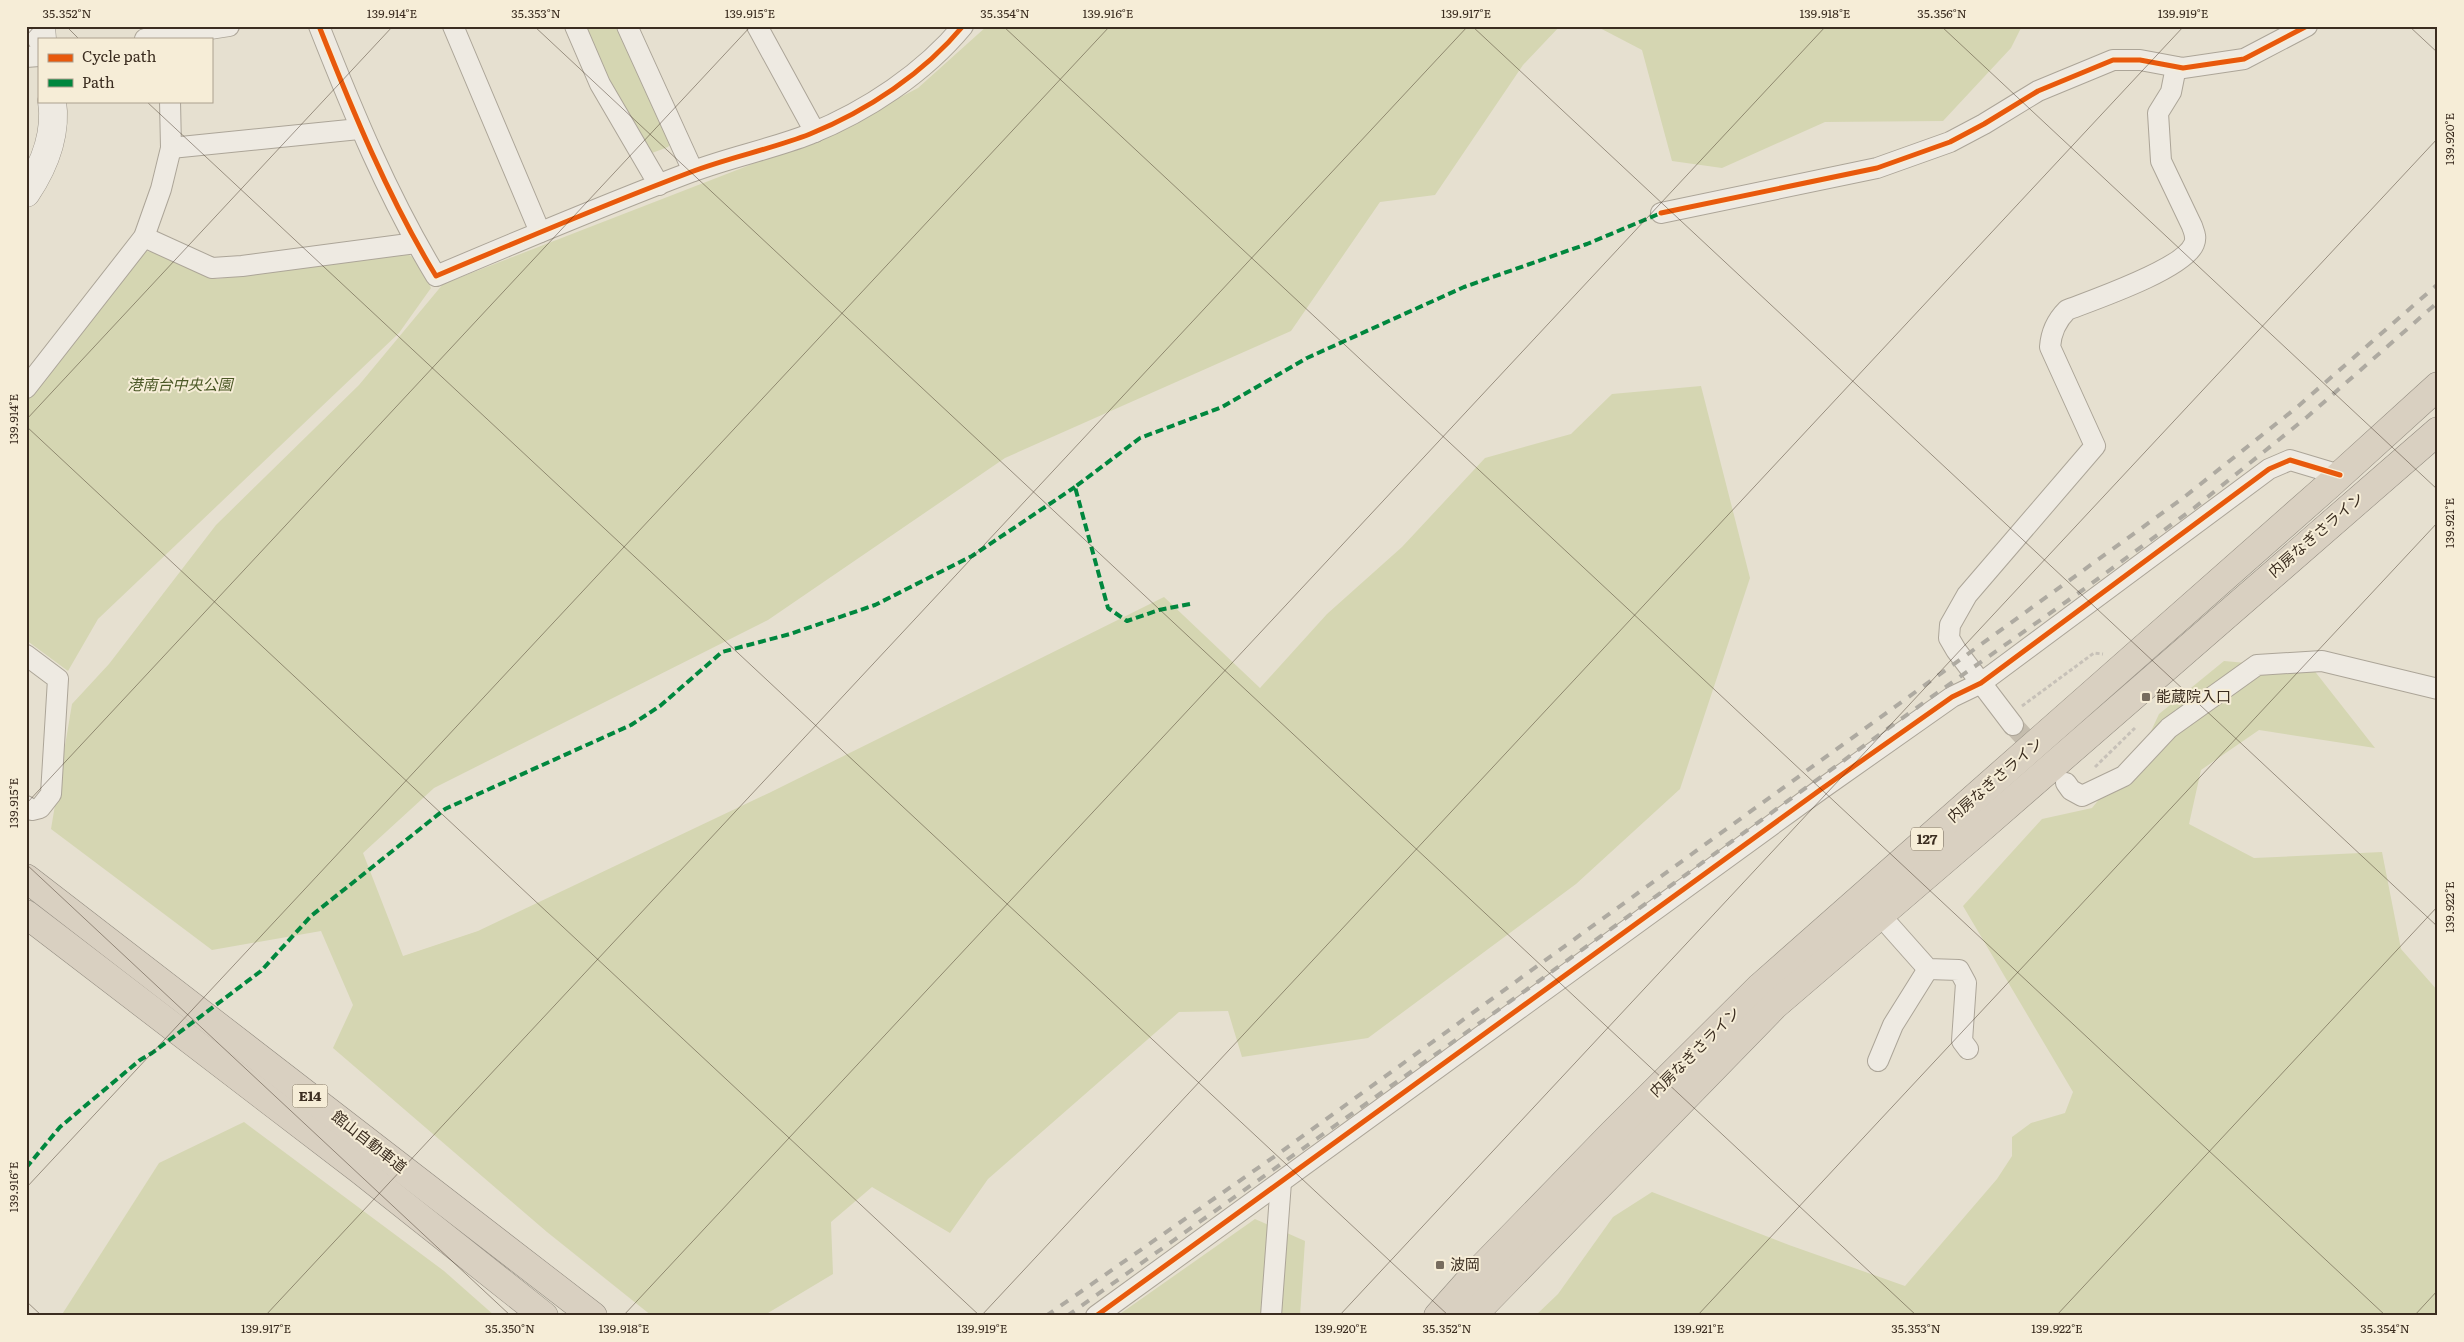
<svg xmlns="http://www.w3.org/2000/svg" width="2464" height="1342" font-family="Literata,'Noto Sans JP',serif">
<style>
.green{fill:#d5d6b2}
.lines{fill:none;stroke-linecap:round;stroke-linejoin:round}
.street-tunnel{stroke:#c4bcad;stroke-width:20;stroke-dasharray:20 10;stroke-linecap:butt}
.street-casing{stroke:#aca598;stroke-width:22}
.secondary-casing{stroke:#9b9488;stroke-width:29}
.highway-casing{stroke:#918a7f;stroke-width:29}
.path{stroke:#c7c1b8;stroke-width:3;stroke-dasharray:4 2.5;stroke-linecap:butt}
.street{stroke:#eeeae2;stroke-width:20}
.secondary{stroke:#eeeae2;stroke-width:28}
.highway{stroke:#d9d0c1;stroke-width:28}
.rail{stroke:#aeaaa1;stroke-width:4;stroke-dasharray:9 9;stroke-linecap:butt}
.quiet{stroke:#00873e;stroke-width:4;stroke-dasharray:8 4;stroke-linecap:butt}
.cycleway-casing{stroke:#f6edd7;stroke-width:8}
.cycleway{stroke:#e8590c;stroke-width:5}
.ticks{fill:none;stroke:#3b2d20;stroke-width:1;stroke-opacity:0.45}
.poi-dot{fill:#776c5e;stroke:#f6edd7;stroke-width:2}
.labels{text-anchor:middle;stroke-width:4;stroke-linejoin:round;paint-order:stroke}
.shield{fill:#f6edd7;stroke:#736757;stroke-width:1}
.shield-label{font-size:14px;font-weight:bold;fill:#3b2d20}
.park-label{font-size:15px;font-style:italic;fill:#4b5826;stroke:#f6edd7}
.street-label{font-size:15px;fill:#3b2d20;stroke:#f6edd7}
.poi-label{font-size:15px;fill:#3b2d20;stroke:#f6edd7;text-anchor:start}
.neatline{fill:none;stroke:#3b2d20;stroke-width:2}
.ticks-label{font-size:12px;text-anchor:middle;fill:#3b2d20}
</style>
<rect width="100%" height="100%" fill="#e6e0d0"/>
<g class="green">
<polygon points="586,26 617,26 671,143 668,147 652,153 648,150 607,75"/>
<polygon points="987,26 1560,26 1523,65 1435,195 1380,202 1291,331 1005,458 768,620 434,788 363,853 403,956 478,931 769,793 1164,597 1260,688 1327,614 1402,547 1485,458 1571,434 1612,394 1701,386 1750,578 1680,789 1576,884 1368,1038 1242,1057 1228,1011 1179,1012 988,1179 950,1233 872,1187 831,1222 833,1274 763,1316 652,1316 547,1232 333,1048 353,1005 321,931 212,950 51,829 72,704 109,664 216,525 359,385 443,284 832,133 918,88"/>
<polygon points="1596,26 2022,26 2011,48 1943,121 1825,122 1722,168 1672,161 1642,50"/>
<polygon points="146,251 152,252 217,279 406,253 417,260 431,288 399,333 98,619 68,671 26,640 26,401 141,253"/>
<polygon points="2224,661 2313,669 2375,748 2259,730 2201,770 2189,824 2254,858 2382,852 2401,949 2438,991 2438,1316 1535,1316 1558,1294 1613,1217 1652,1192 1789,1245 1905,1286 1997,1179 2012,1156 2012,1137 2031,1123 2065,1113 2073,1092 1963,906 2042,819 2092,808 2146,742 2159,714"/>
<polygon points="244,1122 444,1271 495,1316 61,1316 159,1163"/>
<polygon points="1255,1219 1305,1241 1300,1316 1117,1316"/>
</g>
<g class="lines">
<polyline class="street-tunnel" points="2013,725 2042,757"/>
<defs>
<g id="street">
<path d="M 319,26 C 353,112 388,197 436,276 C 521,240 606,204 691,172 C 730,157 772,149 810,134 C 867,111 924,73 963,26"/>
<polyline points="453,26 540,232"/>
<polyline points="575,26 600,84 659,185"/>
<polyline points="627,26 693,171"/>
<polyline points="757,26 815,132"/>
<polyline points="145,39 229,26"/>
<polyline points="26,57 39,56"/>
<polyline points="171,148 359,129"/>
<polyline points="1661,213 1877,168 1950,142 1984,124 2038,91 2113,60 2140,60 2183,68 2244,59 2307,26"/>
<polyline points="144,237 212,268 242,266 416,243"/>
<polyline points="26,388 144,237 161,189 171,148 170,101"/>
<polyline points="26,655 58,679 51,794 40,808 32,810 26,806"/>
<path d="M 2013,725 L 1956,650 L 1949,638 L 1950,625 L 1967,595 L 2095,446 L 2050,347 C 2051,332 2056,321 2067,310 C 2093,300 2184,269 2194,244 C 2197,237 2194,232 2192,226 L 2161,161 L 2158,113 L 2171,92 L 2176,67"/>
<polyline points="2066,783 2071,790 2082,796 2124,776 2169,728 2257,665 2322,661 2438,689"/>
<polyline points="1880,915 1928,969 1959,970 1966,983 1962,1041 1968,1049"/>
<polyline points="1878,1061 1893,1025 1928,969"/>
<polyline points="1096,1316 1820,790 1952,697 1981,683 2269,469 2290,460 2340,475"/>
<polyline points="1271,1316 1281,1182"/>
</g>
<g id="secondary">
<polyline points="41,26 42,39"/>
<path d="M 26,193 C 44,166 57,134 52,101"/>
</g>
<g id="highway">
<polyline points="26,878 593,1316"/>
<polyline points="26,914 360,1170 544,1316"/>
<polyline points="1438,1316 1470,1280 1613,1133 1760,987 2329,485 2438,386"/>
<polyline points="1472,1316 1775,1005 1978,831 2438,431"/>
</g>
</defs>
<use href="#street" class="street-casing"/>
<use href="#secondary" class="secondary-casing"/>
<use href="#highway" class="highway-casing"/>
<g class="path">
<polyline points="2022,706 2094,653 2103,654"/>
<polyline points="2095,767 2135,728"/>
</g>
<use href="#street" class="street"/>
<use href="#secondary" class="secondary"/>
<use href="#highway" class="highway"/>
<g class="rail">
<polyline points="1046,1316 1278,1154 2183,498 2296,408 2438,284"/>
<polyline points="1067,1316 1536,983 1937,693 2080,592 2194,508 2307,417 2438,302"/>
</g>
<g class="quiet">
<polyline points="1190,604 1159,610 1127,621 1108,608 1075,487 1140,438 1222,407 1307,358 1464,287 1587,244 1661,213"/>
<polyline points="26,1168 60,1127 140,1060 152,1053 261,971 311,916 445,809 631,725 660,706 722,652 790,634 875,605 972,556 1075,487"/>
</g>
<defs>
<g id="cycleway">
<path d="M 319,26 C 353,112 388,197 436,276 C 521,240 606,204 691,172 C 730,157 772,149 810,134 C 867,111 924,73 963,26"/>
<polyline points="1661,213 1877,168 1950,142 1984,124 2038,91 2113,60 2140,60 2183,68 2244,59 2307,26"/>
<polyline points="1096,1316 1820,790 1952,697 1981,683 2269,469 2290,460 2340,475"/>
</g>
</defs>
<use href="#cycleway" class="cycleway-casing"/>
<use href="#cycleway" class="cycleway"/>
</g>
<path class="ticks" d="M 66,26 L 79,39M 534,26 L 1917,1316M 1003,26 L 2386,1316M 1472,26 L 2438,927M 1941,26 L 2438,490M 2409,26 L 2438,53M 26,36 L 35,26M 146,101 L 1449,1316M 26,420 L 393,26M 26,426 L 980,1316M 26,804 L 751,26M 26,864 L 511,1316M 26,1188 L 1110,26M 26,1301 L 42,1316M 265,1316 L 1468,26M 623,1316 L 1826,26M 981,1316 L 2184,26M 1339,1316 L 2438,138M 1697,1316 L 2438,522M 2056,1316 L 2438,906M 2414,1316 L 2438,1290"/>
<g class="poi-dot">
<rect x="2141" y="692" width="10" height="10" rx="2.5"/>
<rect x="1435" y="1260" width="10" height="10" rx="2.5"/>
</g>
<g class="labels">
<g class="shield">
<rect x="1911" y="827.5" width="32" height="23" rx="4"/>
<rect x="292.5" y="1084.5" width="35" height="23" rx="4"/>
</g>
<g class="shield-label">
<text x="1927" y="844">127</text>
<text x="310" y="1101">E14</text>
</g>
<g class="park-label">
<text x="180" y="390">港南台中央公園</text>
</g>
<g class="street-label">
<text transform="translate(2316 535) rotate(-41)" y="5">内房なぎさライン</text>
<text transform="translate(1995 780) rotate(-41)" y="5">内房なぎさライン</text>
<text transform="translate(1695 1052) rotate(-45)" y="5">内房なぎさライン</text>
<text transform="translate(369 1142) rotate(38)" y="5">館山自動車道</text>
</g>
<g class="poi-label">
<text x="2156" y="702">能蔵院入口</text>
<text x="1450" y="1270">波岡</text>
</g>
</g>
<rect width="2464" height="1342" fill="none" stroke="#f6edd7" stroke-width="55"/>
<rect x="38" y="38" width="175" height="65" fill="#f6edd7" stroke="#aba08e"/>
<rect x="48" y="54" width="25" height="8" fill="#e8590c" stroke="#aba08e"/>
<text x="82" y="62" font-size="15" fill="#3b2d20">Cycle path</text>
<rect x="48" y="79" width="25" height="8" fill="#00873e" stroke="#aba08e"/>
<text x="82" y="88" font-size="15" fill="#3b2d20">Path</text>
<rect x="28" y="28" width="2408" height="1286" class="neatline"/>
<g class="ticks-label">
<text x="67" y="18">35.352°N</text>
<text x="392" y="18">139.914°E</text>
<text x="536" y="18">35.353°N</text>
<text x="750" y="18">139.915°E</text>
<text x="1005" y="18">35.354°N</text>
<text x="1108" y="18">139.916°E</text>
<text x="1466" y="18">139.917°E</text>
<text x="1825" y="18">139.918°E</text>
<text x="1942" y="18">35.356°N</text>
<text x="2183" y="18">139.919°E</text>
<text transform="translate(2450 139) rotate(-90)" y="4">139.920°E</text>
<text transform="translate(14 419) rotate(-90)" y="4">139.914°E</text>
<text transform="translate(2450 523) rotate(-90)" y="4">139.921°E</text>
<text transform="translate(14 803) rotate(-90)" y="4">139.915°E</text>
<text transform="translate(2450 907) rotate(-90)" y="4">139.922°E</text>
<text transform="translate(14 1187) rotate(-90)" y="4">139.916°E</text>
<text x="266" y="1333">139.917°E</text>
<text x="510" y="1333">35.350°N</text>
<text x="624" y="1333">139.918°E</text>
<text x="982" y="1333">139.919°E</text>
<text x="1341" y="1333">139.920°E</text>
<text x="1447" y="1333">35.352°N</text>
<text x="1699" y="1333">139.921°E</text>
<text x="1916" y="1333">35.353°N</text>
<text x="2057" y="1333">139.922°E</text>
<text x="2385" y="1333">35.354°N</text>
</g>
</svg>
